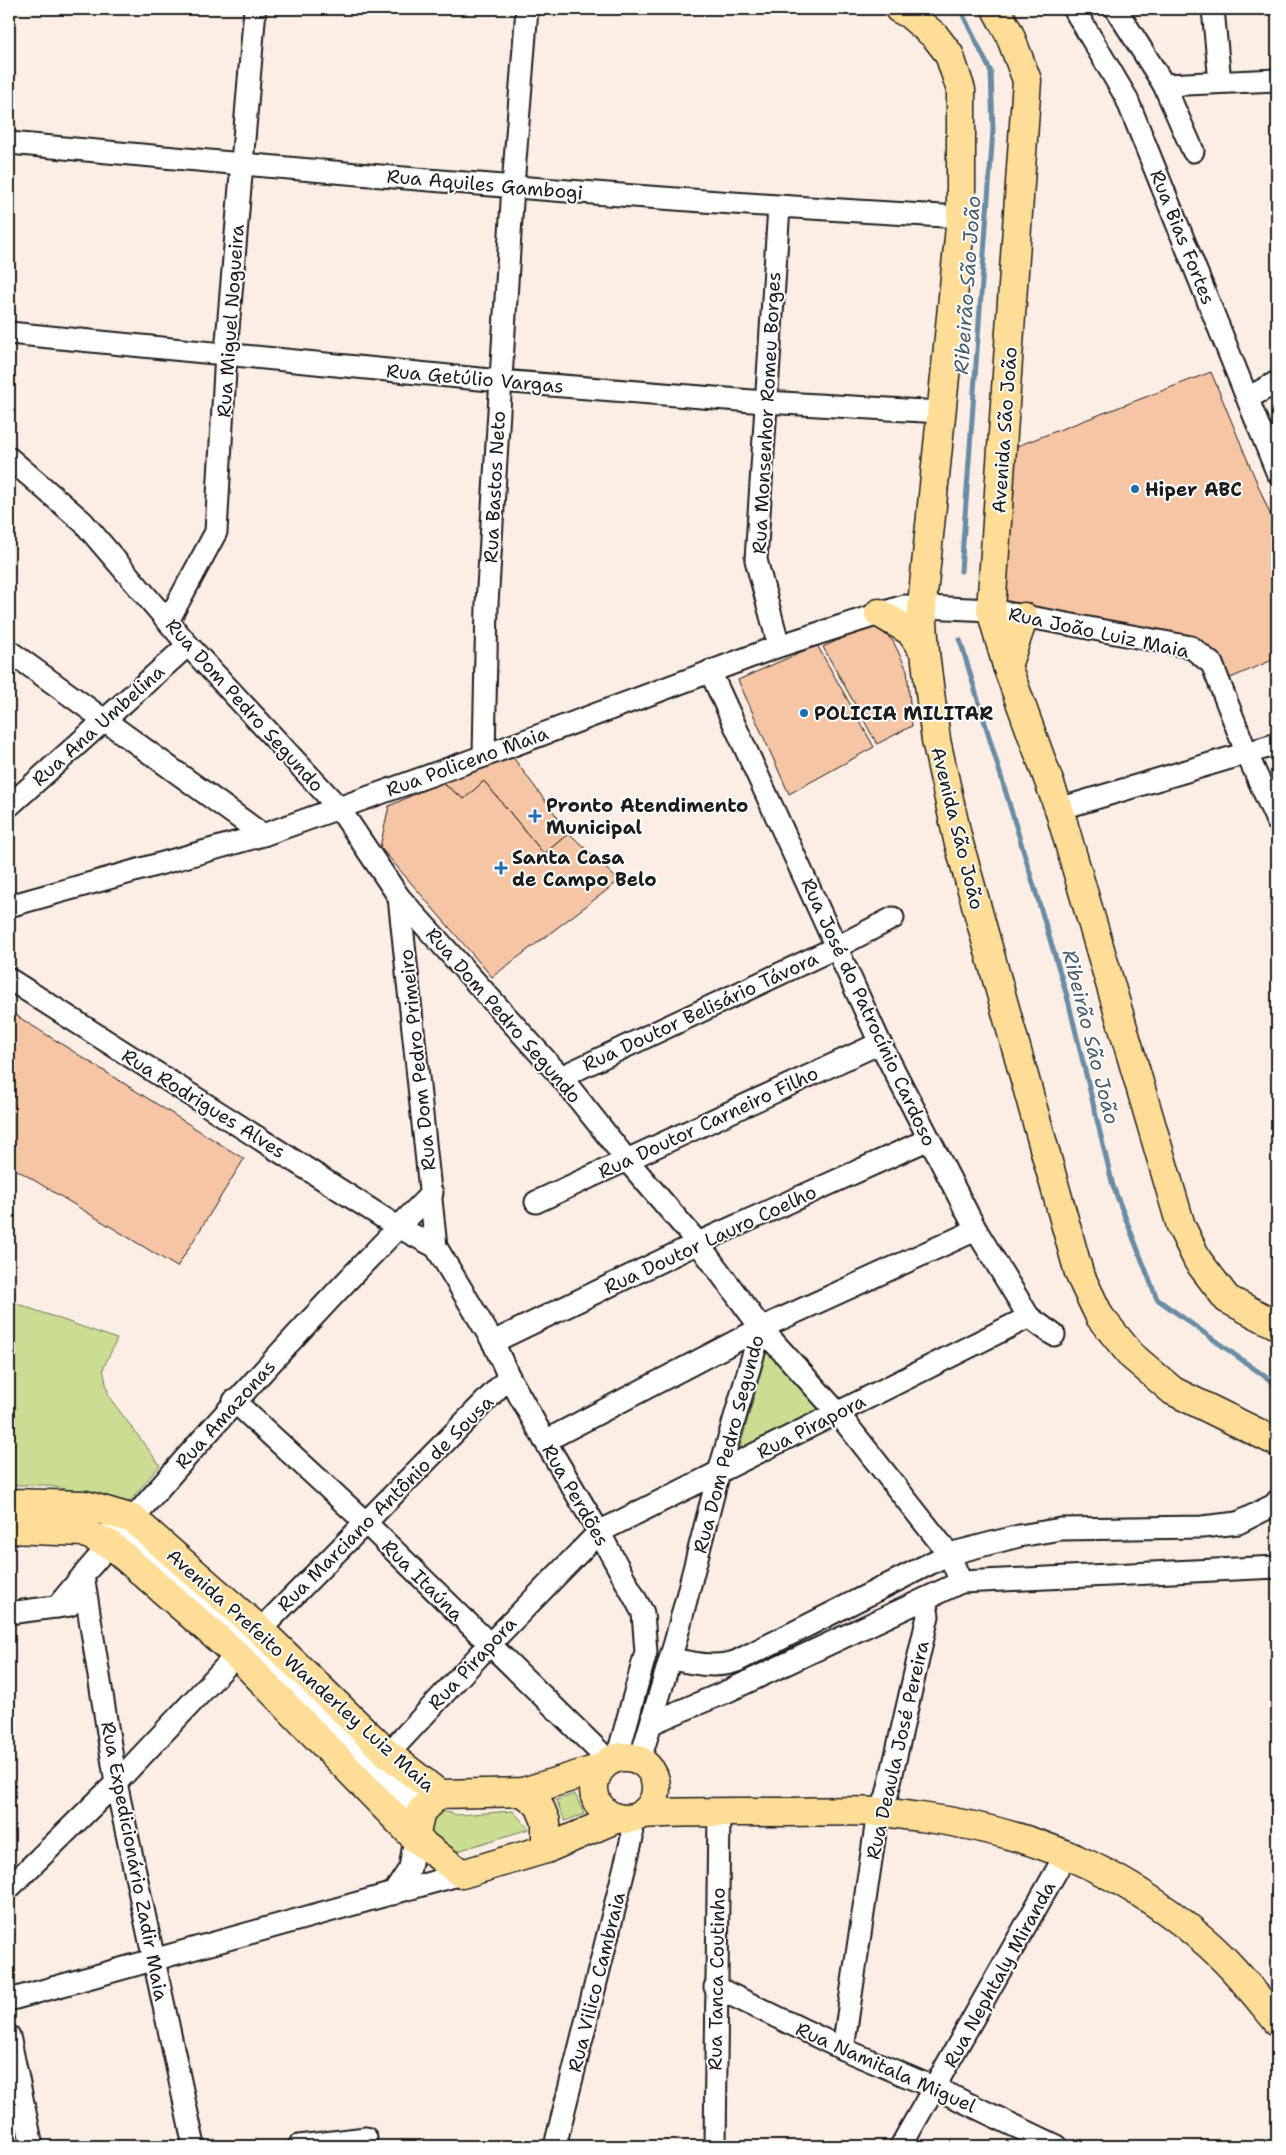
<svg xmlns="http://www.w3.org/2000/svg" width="1286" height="2155" font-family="'Shantell Sans',sans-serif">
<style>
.green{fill:#cadd92;stroke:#737c57}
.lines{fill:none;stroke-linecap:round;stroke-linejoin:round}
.stream{stroke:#698ca4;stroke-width:5}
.building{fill:#f5c5a4;stroke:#1c1c1c}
.minor-casing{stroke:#1c1c1c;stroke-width:25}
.major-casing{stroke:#1c1c1c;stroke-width:31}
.minor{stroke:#fff;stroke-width:21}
.major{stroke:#fedd96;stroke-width:28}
.poi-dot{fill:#1f6fb2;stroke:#fff;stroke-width:2}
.labels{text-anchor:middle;stroke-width:4;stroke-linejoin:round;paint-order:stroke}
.street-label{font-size:19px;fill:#1c1c1c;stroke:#fff}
.poi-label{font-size:19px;font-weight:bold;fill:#1c1c1c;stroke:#fff;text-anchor:start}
.water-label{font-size:20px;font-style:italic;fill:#495d6b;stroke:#fff}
</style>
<rect width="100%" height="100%" fill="#fceee4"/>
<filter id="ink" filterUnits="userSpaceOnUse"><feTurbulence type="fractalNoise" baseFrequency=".02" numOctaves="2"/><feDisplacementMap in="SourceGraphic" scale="10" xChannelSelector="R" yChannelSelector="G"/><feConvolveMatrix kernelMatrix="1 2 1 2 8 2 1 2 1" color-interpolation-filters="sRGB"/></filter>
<g filter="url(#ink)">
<g class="green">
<polygon points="9,1301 117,1339 103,1369 109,1397 160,1465 129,1502 45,1485 9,1485"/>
<polygon points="768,1346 826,1411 739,1451"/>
<polygon points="575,1794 584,1814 565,1821 556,1800"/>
<polygon points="443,1811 457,1815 513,1811 529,1829 448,1854 429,1834 436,1812"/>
</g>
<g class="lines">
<g class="stream">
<polyline points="960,9 991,72 993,130 961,571"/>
<polyline points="960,640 1067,996 1113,1186 1157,1299 1277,1385"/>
</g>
</g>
<g class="building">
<polygon points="1211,372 1277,531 1277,658 1219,683 1213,660 1002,606 1012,448"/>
<polygon points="873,624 893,641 907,670 912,726 877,744 823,647"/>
<polygon points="817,645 874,747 789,794 738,680"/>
<polygon points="512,756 569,833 544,854 484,781 464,799 441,782"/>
<polygon points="484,781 544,854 569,833 619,881 492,977 380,847 389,806 441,782 464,799"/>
<polygon points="9,1011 244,1159 177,1267 9,1165"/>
</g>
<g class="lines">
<defs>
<g id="minor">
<polyline points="1074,9 1126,97 1277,472"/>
<polyline points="1116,9 1164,85 1193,151"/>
<polyline points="1213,9 1220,82"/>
<polyline points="1164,85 1277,80"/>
<path d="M 9,143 C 326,172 643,200 961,217"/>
<polyline points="779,207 756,560 779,646"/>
<polyline points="9,333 500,381 765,402 941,412"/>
<polyline points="1248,398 1277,382"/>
<polyline points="9,458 83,522 188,645 339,808 399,897 561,1077 626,1159 698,1243 761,1328 719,1472 676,1639 640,1760"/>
<polyline points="168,621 216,532 226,353 255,9"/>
<polyline points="9,651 263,835"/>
<polyline points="710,671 880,1043 976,1230 1029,1317 1054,1335"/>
<polyline points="484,756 487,604 513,186 527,9"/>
<polyline points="9,806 188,645"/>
<polyline points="1059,809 1277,744"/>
<polyline points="399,897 436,1247 493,1342 509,1377 545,1441 599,1532 643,1613 646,1652 617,1758"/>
<polyline points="9,906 263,835 484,756 779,646 904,606 991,610 1191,647 1212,664 1247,754 1277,821"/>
<polyline points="9,979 398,1227 436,1247"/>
<polyline points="561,1077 837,947 893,918"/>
<polyline points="536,1202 880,1043"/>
<polyline points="761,1328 837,1412 949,1554 961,1582"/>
<polyline points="493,1342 698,1243 929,1139"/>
<polyline points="234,1401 366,1523 609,1761"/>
<polyline points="545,1441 761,1328 976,1230"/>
<polyline points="112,1526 124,1530 265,1660 421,1811"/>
<polyline points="83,1575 116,1783 194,2146"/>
<path d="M 57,1607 C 86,1570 118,1536 149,1500 C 240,1395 334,1292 432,1193"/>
<polyline points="9,1613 70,1605"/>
<path d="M 671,1659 C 693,1663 715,1669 737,1661 L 949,1554 L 1019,1536 L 1061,1529 L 1202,1527 L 1238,1523 L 1274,1505 L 1277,1501"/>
<polyline points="652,1723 728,1691 961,1582 1277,1567"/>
<polyline points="388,1754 489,1645 599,1532 1029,1317"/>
<polyline points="9,1888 116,1783 260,1630 509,1377"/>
<polyline points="393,1894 410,1868 415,1838"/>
<polyline points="715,1987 843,2049 935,2088 1057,2146"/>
<polyline points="9,2000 462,1874"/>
<polyline points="9,2036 32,2146"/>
<polyline points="843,2049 876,1826 887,1795 928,1616 925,1599"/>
<polyline points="299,2146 366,2138"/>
<polyline points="555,2146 632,1838 630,1818"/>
<polyline points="715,2146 719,1812"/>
<polyline points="901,2146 1066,1854"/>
</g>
<g id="major">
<polyline points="899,9 909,14 935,36 949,54 961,90 961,217 922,605 925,653 936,740 958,840 1079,1273 1100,1317 1132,1356 1173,1391 1277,1442"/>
<polyline points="996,9 1009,33 1027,80 991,610 1007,666 1059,809 1181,1226 1198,1261 1227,1299 1277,1325"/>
<polyline points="879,613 910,631 925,653"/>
<polyline points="1007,666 1024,617"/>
<polyline points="9,1503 85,1505 133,1519 260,1630 388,1754 439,1794 523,1792 601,1768"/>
<polyline points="9,1529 83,1532 111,1545 237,1655 415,1838 462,1874 546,1849 618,1818"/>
<circle cx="625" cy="1788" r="31"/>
<polyline points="523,1792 539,1805 546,1822 546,1849"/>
<path d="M 642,1814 C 689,1811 735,1812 782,1812 C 814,1812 848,1810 880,1812 C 894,1813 908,1816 921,1817 C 1028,1831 1119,1868 1201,1938 C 1230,1962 1253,1992 1277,2021"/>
<polyline points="415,1838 421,1811 439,1794"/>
</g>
</defs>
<use href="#minor" class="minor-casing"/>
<use href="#major" class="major-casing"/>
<use href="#minor" class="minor"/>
<use href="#major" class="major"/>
</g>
</g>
<g class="poi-dot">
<circle cx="1135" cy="489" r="5"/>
<circle cx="804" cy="713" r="5"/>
<path d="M532.5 808.5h5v5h5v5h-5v5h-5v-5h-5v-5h5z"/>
<path d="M498.5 860.5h5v5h5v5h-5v5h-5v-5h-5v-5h5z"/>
</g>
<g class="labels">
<g class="street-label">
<text transform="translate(485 184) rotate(5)" y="7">Rua Aquiles Gambogi</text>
<text transform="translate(1183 237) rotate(68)" y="7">Rua Bias Fortes</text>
<text transform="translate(230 321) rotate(-86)" y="7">Rua Miguel Nogueira</text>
<text transform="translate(475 378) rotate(5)" y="7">Rua Getúlio Vargas</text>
<text transform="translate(766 413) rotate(-87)" y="7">Rua Monsenhor Romeu Borges</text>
<text transform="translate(1004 430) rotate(-86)" y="7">Avenida São João</text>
<text transform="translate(494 487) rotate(-87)" y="7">Rua Bastos Neto</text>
<text transform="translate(1099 632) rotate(12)" y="7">Rua João Luiz Maia</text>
<text transform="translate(245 705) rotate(48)" y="7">Rua Dom Pedro Segundo</text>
<text transform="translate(98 725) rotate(-42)" y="7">Rua Ana Umbelina</text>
<text transform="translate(467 761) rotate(-20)" y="7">Rua Policeno Maia</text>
<text transform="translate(958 828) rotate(76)" y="7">Avenida São João</text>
<text transform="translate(700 1011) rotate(-25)" y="7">Rua Doutor Belisário Távora</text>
<text transform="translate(869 1012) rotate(65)" y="7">Rua José do Patrocínio Cardoso</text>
<text transform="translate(504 1015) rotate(49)" y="7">Rua Dom Pedro Segundo</text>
<text transform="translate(417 1060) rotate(-96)" y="7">Rua Dom Pedro Primeiro</text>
<text transform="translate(204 1103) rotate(32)" y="7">Rua Rodrigues Alves</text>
<text transform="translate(708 1122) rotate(-25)" y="7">Rua Doutor Carneiro Filho</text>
<text transform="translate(710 1239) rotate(-25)" y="7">Rua Doutor Lauro Coelho</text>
<text transform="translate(225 1414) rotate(-48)" y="7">Rua Amazonas</text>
<text transform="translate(811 1426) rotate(-27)" y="7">Rua Pirapora</text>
<text transform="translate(728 1444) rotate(-75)" y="7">Rua Dom Pedro Segundo</text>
<text transform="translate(576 1495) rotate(60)" y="7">Rua Perdões</text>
<text transform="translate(385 1503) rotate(-45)" y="7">Rua Marciano Antônio de Sousa</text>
<text transform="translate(423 1580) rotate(45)" y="7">Rua Itaúna</text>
<text transform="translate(472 1663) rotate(-47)" y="7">Rua Pirapora</text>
<text transform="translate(301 1670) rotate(42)" y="7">Avenida Prefeito Wanderley Luiz Maia</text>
<text transform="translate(897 1750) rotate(-77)" y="7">Rua Deaula José Pereira</text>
<text transform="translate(135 1861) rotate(79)" y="7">Rua Expedicionário Zadir Maia</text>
<text transform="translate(999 1974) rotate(-61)" y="7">Rua Nephtaly Miranda</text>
<text transform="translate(716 1979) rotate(-89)" y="7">Rua Tanca Coutinho</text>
<text transform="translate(596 1982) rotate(-76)" y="7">Rua Vilico Cambraia</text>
<text transform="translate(886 2067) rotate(24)" y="7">Rua Namitala Miguel</text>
</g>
<g class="poi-label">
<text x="1145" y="496">Hiper ABC</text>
<text x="814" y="720">POLICIA MILITAR</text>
<text x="546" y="812">Pronto Atendimento<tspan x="546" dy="22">Municipal</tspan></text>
<text x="512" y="864">Santa Casa<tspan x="512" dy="22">de Campo Belo</tspan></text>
</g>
<g class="water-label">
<text transform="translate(967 285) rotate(-86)" y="7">Ribeirão São João</text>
<text transform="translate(1091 1037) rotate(76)" y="7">Ribeirão São João</text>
</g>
</g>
<rect width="1286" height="2155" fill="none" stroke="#fff" stroke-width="30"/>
<rect x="15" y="15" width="1256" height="2125" fill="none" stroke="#1c1c1c" stroke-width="2" filter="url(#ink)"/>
</svg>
